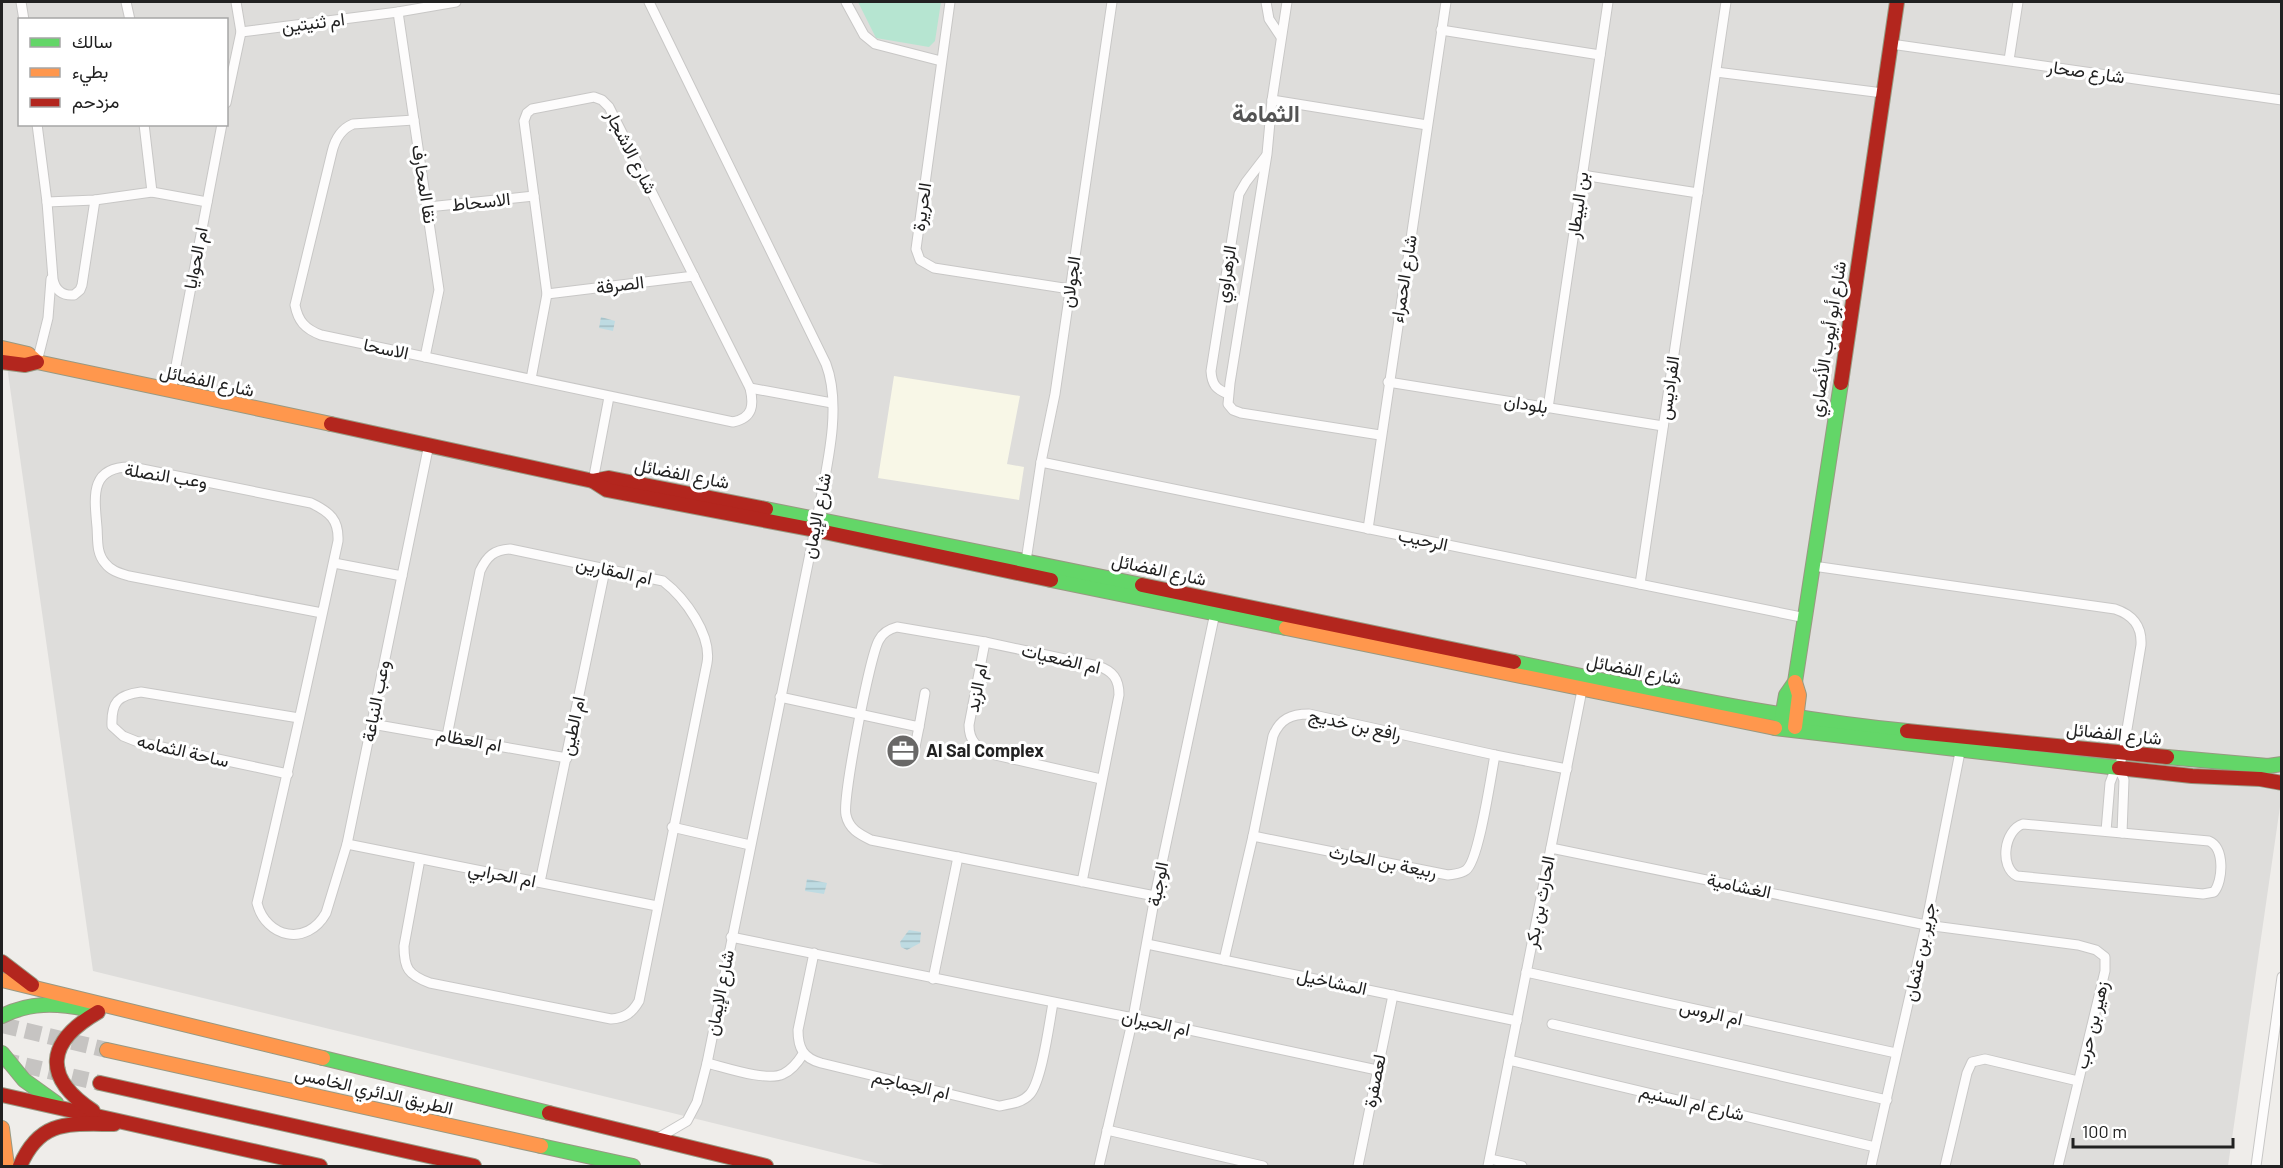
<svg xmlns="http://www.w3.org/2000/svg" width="2283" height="1168" font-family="Barlow,Vazirmatn,sans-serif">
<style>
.residential{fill:#dedddb;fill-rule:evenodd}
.education{fill:#f8f7e7}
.pitch{fill:#b6e5d1}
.water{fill:url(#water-rules)}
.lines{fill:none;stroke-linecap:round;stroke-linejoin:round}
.highway-tunnel{stroke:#c6c4c2;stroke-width:16;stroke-dasharray:16 8;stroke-linecap:butt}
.street-casing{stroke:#c8c7c6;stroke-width:11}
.fast-casing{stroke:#989982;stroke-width:16}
.slow-casing{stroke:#989982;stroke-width:16}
.jam-casing{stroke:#989982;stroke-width:16}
.street{stroke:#fdfcfc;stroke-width:9}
.fast{stroke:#63d668;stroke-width:14}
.slow{stroke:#ff974d;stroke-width:14}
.jam{stroke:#b3261e;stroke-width:14}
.labels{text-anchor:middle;stroke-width:6;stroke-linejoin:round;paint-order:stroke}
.street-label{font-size:18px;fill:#212121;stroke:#fff}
.poi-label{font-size:18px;font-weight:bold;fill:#212121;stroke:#fff;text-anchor:start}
.district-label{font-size:24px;font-weight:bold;fill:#545454;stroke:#fff}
</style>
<defs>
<pattern id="water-rules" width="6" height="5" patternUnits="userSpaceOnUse" patternTransform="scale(1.5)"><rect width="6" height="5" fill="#bedbe2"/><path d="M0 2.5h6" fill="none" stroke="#a3bcc2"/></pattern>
</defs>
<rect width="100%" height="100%" fill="#efedea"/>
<path class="residential" d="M 2,2 L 2281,2 L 2282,793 L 2228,1166 L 888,1166 L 93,971 L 2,331 ZM 20,20 L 226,20 L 226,124 L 20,124 Z"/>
<polygon class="education" points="894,376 1020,396 1007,464 1024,467 1019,500 878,478"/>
<polygon class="pitch" points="858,2 941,2 935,41 929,47 876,38"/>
<g class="water">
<polygon points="601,317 615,321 613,331 599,328"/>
<polygon points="807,879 827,883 824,894 805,891"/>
<polygon points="909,930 921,932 920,943 907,950 901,947 900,942"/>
</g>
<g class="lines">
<g class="highway-tunnel">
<polyline points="2,1025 107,1050"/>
<polyline points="2,1060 100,1083"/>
</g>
<defs>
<g id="street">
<polyline points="21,2 24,20"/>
<polyline points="126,2 130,20"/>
<path d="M 649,2 L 826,364 C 843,409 825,473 817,519 L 707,1063 L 697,1102 L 687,1121 L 658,1138"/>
<polyline points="846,2 864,35 875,44 941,61"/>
<polyline points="950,2 916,249 920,260 934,268 1070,289"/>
<polyline points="1266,2 1269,19 1281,37"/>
<polyline points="1287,2 1272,100 1267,154 1230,383 1228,404 1233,410 1241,413 1380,435"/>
<polyline points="398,12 439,290 425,357"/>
<polyline points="1441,30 1600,55"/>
<polyline points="241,32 398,12 456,2"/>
<polyline points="1891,44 2282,100"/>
<polyline points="2009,60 2018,2"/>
<polyline points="1716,72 1883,93"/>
<polyline points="1272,100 1427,125"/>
<polyline points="226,103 241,32 236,2"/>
<path d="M 414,120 L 353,124 C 341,129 335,139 332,152 L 295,305 C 298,321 305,329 321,335 L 733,422 C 753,418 754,405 750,388 L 609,107 L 602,100 L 594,97 L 532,109 L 527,113 L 524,121 L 547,294 L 531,379"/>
<path d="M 37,124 L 47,202 L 53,279 C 55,290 62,296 74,295 L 80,290 L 82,285 L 95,200"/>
<polyline points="144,124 152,192"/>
<polyline points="1582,175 1698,193"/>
<polyline points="47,202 95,200 152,192 207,202"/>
<polyline points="428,207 534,196"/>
<polyline points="547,294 694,276"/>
<polyline points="37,362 48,318 51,279"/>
<polyline points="1388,382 1663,426"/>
<polyline points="750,388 832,403"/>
<polyline points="171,392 222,124"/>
<path d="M 1228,394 C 1216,389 1212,385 1211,371 L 1239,194 L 1246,182 L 1266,156"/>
<polyline points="1548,408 1608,2"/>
<polyline points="1041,462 1806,618"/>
<polyline points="593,481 609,397"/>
<polyline points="1368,529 1446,2"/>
<polyline points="1026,561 1041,462 1055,394 1112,2"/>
<polyline points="334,563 402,576"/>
<path d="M 1813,566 L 2115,609 C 2133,615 2142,626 2141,645 L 2123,753 L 2119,768 L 2113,775 L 2110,783 L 2106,831"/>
<polyline points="1640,584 1726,2"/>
<path d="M 322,613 L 129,576 C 119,573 111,571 105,563 C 96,553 98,539 97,527 C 94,495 90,466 132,467 L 311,503 C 330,512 339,520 338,541 C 312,662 286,783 257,903 C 266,938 307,947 326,913 L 347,844 L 429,444"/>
<path d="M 985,642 L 969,725 C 969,741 977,748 991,754 L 1101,779"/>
<polyline points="780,697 919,727 925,693"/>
<polyline points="372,724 567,758"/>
<polyline points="913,757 919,727"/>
<polyline points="2119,768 2124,780 2122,833"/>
<path d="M 288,774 L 138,742 L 123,736 L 112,726 C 111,702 118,695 141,692 L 299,718"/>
<path d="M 2023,824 L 2209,841 C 2225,848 2223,881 2214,892 L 2203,894 L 2017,876 C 1999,867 2004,830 2023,824 Z"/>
<polyline points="672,827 750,845"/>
<path d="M 1253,836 L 1448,875 C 1454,874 1461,874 1466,870 C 1479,861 1491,775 1495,755"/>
<polyline points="347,844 657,906"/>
<polyline points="1551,848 1926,925 2078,945 2096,950 2105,957 2105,971 2058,1166"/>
<path d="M 420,859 L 404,946 C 404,968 408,975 430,983 L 611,1019 C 625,1018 632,1013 639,1001 L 707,663 C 712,635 685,598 663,581 L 510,549 C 494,550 487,556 480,571 L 447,736"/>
<polyline points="540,882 605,570"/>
<path d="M 1082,882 L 1119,695 C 1119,679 1113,671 1098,666 L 985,642 L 897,627 C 889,629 883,632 879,640 C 870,655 842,800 846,815 C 849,829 859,834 871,840 C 966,859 1060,877 1155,896"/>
<polyline points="731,937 1133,1018 1377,1070"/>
<polyline points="1147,944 1517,1021"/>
<path d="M 814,953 L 798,1030 C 798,1048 803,1058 821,1063 L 999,1106 C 1010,1104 1022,1103 1030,1094 C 1042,1080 1049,1024 1053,1003"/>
<path d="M 1224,960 L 1253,836 L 1273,736 C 1280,719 1291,714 1309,714 L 1495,755 L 1567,769"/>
<polyline points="1526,972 1896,1053"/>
<polyline points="933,979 958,857"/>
<polyline points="1552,1024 1887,1100"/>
<polyline points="1509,1060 1875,1147"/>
<path d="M 707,1063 C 724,1067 767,1082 783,1074 C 792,1070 798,1062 803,1054"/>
<polyline points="1107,1130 1263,1166"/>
<polyline points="1490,1159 1522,1166"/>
<polyline points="1099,1166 1133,1018 1155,896 1216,608"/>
<polyline points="1358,1166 1393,995"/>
<polyline points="1488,1166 1582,690 1585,687"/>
<polyline points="1871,1166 1926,925 1961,747"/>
<polyline points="1945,1166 1967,1073 1972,1062 1985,1059 2078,1081"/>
<polyline points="2256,1166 2282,977"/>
</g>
<g id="fast">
<polyline points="766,509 1142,585"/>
<polyline points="1051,580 1286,628"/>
<path d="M 1514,662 C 1645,689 1774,718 1907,731"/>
<polyline points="1781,723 1786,695 1795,682 1841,383"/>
<polyline points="1775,728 2119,768"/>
<polyline points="2167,757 2268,766 2282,764"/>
<path d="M 2,1016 C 30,1002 56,1003 86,1009"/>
<polyline points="2,1053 24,1080 56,1103"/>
<polyline points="323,1058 549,1113"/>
<polyline points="541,1146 633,1166"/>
</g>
<g id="slow">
<polyline points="2,348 28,354 37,362 331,424"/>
<polyline points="1286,628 1775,728"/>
<polyline points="1795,682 1799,695 1795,727"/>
<polyline points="2,980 323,1058"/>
<polyline points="107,1050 541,1146"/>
<polyline points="2,1128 7,1166"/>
</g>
<g id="jam">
<polyline points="2,362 25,365 37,362"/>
<polyline points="1841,383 1897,2"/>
<polyline points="331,424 593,481 609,478 766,509"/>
<polyline points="593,481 607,490 815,530 1051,580"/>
<polyline points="1142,585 1514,662"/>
<polyline points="1907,731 2167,757"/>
<polyline points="2119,768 2192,776 2260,779 2282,783"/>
<polyline points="2,962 32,985"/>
<polyline points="100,1083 474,1166"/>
<polyline points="2,1095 320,1166"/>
<path d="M 93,1111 C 42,1077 46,1042 98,1012"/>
<polyline points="549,1113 766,1166"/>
<path d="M 20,1166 C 40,1119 69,1124 114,1124"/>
</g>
</defs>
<use href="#street" class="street-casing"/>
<use href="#fast" class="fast-casing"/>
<use href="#slow" class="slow-casing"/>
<use href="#jam" class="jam-casing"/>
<use href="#street" class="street"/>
<use href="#fast" class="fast"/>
<use href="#slow" class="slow"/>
<use href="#jam" class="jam"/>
</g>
<defs>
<symbol id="office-disc" viewBox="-11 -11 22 22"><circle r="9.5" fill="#696867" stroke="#fff"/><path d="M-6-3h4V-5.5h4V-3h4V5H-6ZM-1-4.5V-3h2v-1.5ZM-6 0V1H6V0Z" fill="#fff"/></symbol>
</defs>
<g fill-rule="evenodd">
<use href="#office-disc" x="884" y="732" width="38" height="38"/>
</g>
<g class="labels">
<g class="street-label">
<text transform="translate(313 23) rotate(-7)" y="6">ام ثنيتين</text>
<text transform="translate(2086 72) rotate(8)" y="6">شارع صحار</text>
<text transform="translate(631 152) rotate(63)" y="6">شارع الاشجار</text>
<text transform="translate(424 184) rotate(81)" y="6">نقا المحارف</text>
<text transform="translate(481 202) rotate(-6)" y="6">الاسحاط</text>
<text transform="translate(1578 205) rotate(-82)" y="6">بن البيطار</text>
<text transform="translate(922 207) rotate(-82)" y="6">الحريرة</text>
<text transform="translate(196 258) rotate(-79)" y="6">ام الحوايا</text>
<text transform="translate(1226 274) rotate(-81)" y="6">الزهراوي</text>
<text transform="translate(1404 279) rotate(-81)" y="6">شارع الحمراء</text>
<text transform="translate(1071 282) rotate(-82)" y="6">الجولان</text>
<text transform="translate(620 285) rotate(-7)" y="6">الصرفة</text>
<text transform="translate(1828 339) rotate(-81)" y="6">شارع أبو أيوب الأنصاري</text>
<text transform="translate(386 349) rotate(12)" y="6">الاسحا</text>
<text transform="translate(207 381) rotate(12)" y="6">شارع الفضائل</text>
<text transform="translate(1669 388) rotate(-82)" y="6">الفراديس</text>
<text transform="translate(1526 404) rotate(9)" y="6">بلودان</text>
<text transform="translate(682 474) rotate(11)" y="6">شارع الفضائل</text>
<text transform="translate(166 476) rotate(9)" y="6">وعب النصلة</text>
<text transform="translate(817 516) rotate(-79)" y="6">شارع الإيمان</text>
<text transform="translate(1423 540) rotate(12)" y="6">الرحيب</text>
<text transform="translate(1159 570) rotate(12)" y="6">شارع الفضائل</text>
<text transform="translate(614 571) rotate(12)" y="6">ام المقارين</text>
<text transform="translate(1061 659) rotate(13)" y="6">ام الضعيات</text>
<text transform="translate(1634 670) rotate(11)" y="6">شارع الفضائل</text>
<text transform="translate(977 688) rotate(-79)" y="6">ام الزبد</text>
<text transform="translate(376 701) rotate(-79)" y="6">وعب النباعة</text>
<text transform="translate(1355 725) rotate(12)" y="6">رافع بن خديج</text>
<text transform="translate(573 726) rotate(-78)" y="6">ام الطين</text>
<text transform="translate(2114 734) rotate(6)" y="6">شارع الفضائل</text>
<text transform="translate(469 740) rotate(10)" y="6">ام العظام</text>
<text transform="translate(183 751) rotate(13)" y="6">ساحة الثمامه</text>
<text transform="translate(1383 862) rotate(11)" y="6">ربيعة بن الحارث</text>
<text transform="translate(502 875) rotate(11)" y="6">ام الحرابي</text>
<text transform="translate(1158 884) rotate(-79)" y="6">الوجبة</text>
<text transform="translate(1739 886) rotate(12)" y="6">الغشامية</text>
<text transform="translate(1540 902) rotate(-79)" y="6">الحارث بن بكر</text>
<text transform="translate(1920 952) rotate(-78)" y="6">جرير بن عثمان</text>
<text transform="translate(1332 982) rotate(12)" y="6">المشاخيل</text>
<text transform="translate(720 993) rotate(-79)" y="6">شارع الإيمان</text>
<text transform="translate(1711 1013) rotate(12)" y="6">ام الروس</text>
<text transform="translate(1156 1023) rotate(12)" y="6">ام الحيران</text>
<text transform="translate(2092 1025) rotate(-76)" y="6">زهير بن حرب</text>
<text transform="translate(1375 1081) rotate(-79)" y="6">لعصفرة</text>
<text transform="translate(911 1085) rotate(13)" y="6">ام الجماجم</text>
<text transform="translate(374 1091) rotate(13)" y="6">الطريق الدائري الخامس</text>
<text transform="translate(1692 1103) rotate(13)" y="6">شارع ام السنيم</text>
</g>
<g class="poi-label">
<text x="926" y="757">Al Sal Complex</text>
</g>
<g class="district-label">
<text x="1266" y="122">الثمامة</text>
</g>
</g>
<rect width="2283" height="1168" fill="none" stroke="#212121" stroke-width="6"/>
<rect x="18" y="18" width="210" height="108" fill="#ffffff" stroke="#a6a6a6" stroke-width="1.5"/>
<rect x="30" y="38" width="30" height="9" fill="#63d668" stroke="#a6a6a6" stroke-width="1.5"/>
<text x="72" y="48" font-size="18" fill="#212121">سالك</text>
<rect x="30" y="68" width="30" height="9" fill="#ff974d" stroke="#a6a6a6" stroke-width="1.5"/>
<text x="72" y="78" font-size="18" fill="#212121">بطيء</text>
<rect x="30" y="98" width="30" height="9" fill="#b3261e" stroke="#a6a6a6" stroke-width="1.5"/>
<text x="72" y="108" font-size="18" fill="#212121">مزدحم</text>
<path d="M2073 1138v9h160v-9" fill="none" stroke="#212121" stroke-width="3"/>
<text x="2082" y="1138" font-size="18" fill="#212121" stroke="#ffffff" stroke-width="4.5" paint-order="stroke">100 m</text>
</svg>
